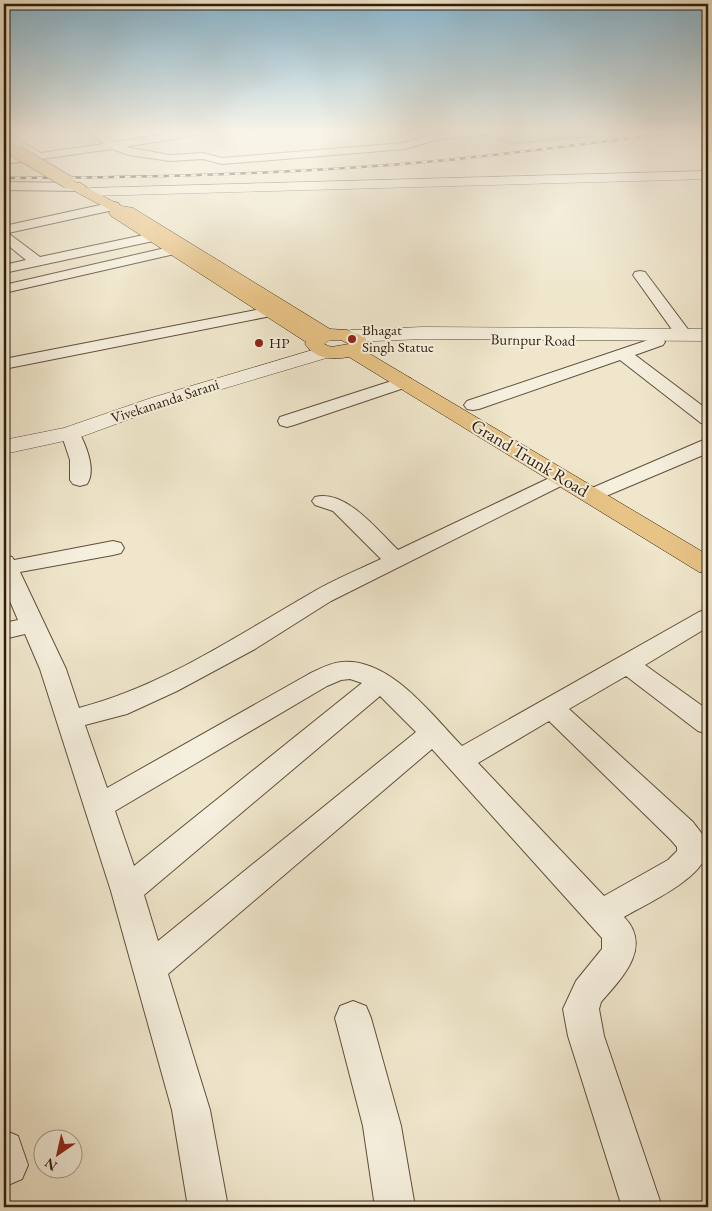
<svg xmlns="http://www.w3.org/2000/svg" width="712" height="1211" font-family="'EB Garamond',serif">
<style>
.green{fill:#b2c69c;stroke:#717254}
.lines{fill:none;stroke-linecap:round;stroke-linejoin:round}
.minor-casing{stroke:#604f3c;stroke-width:2}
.tertiary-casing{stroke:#604f3c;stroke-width:1}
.primary-casing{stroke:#301d0d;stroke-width:1}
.minor{fill:#f5efdd;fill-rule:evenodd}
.tertiary{fill:#f5efdd;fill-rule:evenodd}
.primary{fill:#e8c386;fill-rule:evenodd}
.rail-casing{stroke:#301d0d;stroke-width:2.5}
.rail{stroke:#f5efdd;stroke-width:2;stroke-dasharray:5.5;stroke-linecap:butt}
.primary-bridge-casing{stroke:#301d0d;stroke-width:14;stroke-linecap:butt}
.primary-bridge{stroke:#e8c386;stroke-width:13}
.poi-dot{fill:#8f2418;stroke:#f5efdd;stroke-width:2}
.labels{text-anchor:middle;stroke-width:4;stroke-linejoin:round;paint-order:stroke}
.far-poi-label{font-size:15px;fill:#301d0d;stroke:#f5efdd;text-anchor:start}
.far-street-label{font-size:15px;fill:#301d0d;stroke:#f5efdd}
.street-label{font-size:18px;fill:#301d0d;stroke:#f5efdd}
</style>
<rect width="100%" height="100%" fill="#efe6cb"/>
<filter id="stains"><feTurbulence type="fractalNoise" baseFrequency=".004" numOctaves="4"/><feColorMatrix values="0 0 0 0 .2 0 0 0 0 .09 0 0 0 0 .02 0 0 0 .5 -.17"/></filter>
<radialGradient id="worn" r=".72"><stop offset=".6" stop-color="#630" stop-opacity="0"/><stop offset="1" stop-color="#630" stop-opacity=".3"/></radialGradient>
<polygon class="green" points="495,131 587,131 594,136 512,144 498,140"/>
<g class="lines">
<defs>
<g id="minor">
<polygon points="4,131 41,153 104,144 88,131 99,131 115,142 184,131 207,131 202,134 125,147 170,155 203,153 222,158 404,143 438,133 496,131 491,134 439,139 405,149 222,164 203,159 170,161 129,155 112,149 13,163 4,161 4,155 13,157 28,155 4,138"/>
<polygon points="4,182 80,183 86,187 80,191 4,190"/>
<polygon points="114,202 118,203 120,206 118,209 8,233 40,257 153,233 160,237 158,240 4,273 4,265 26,260 4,242 4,226"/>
<polygon points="174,246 179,247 181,250 179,253 4,293 4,285"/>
<polygon points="640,271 645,272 690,332 692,335 690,338 678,338 633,275 635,272"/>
<polygon points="271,307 276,309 279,312 276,315 4,369 4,359"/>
<polygon points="657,337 663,339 665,342 663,345 635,355 708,410 708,424 701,423 620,360 479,409 473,410 467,409 464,405 467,401"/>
<polygon points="404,377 410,378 413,382 410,386 294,425 287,427 280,425 278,421 280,417"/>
<path d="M 70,427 L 77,429 C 85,442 97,470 87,484 L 80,486 L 73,484 L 70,480 L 70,460 L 61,433 L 63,429 Z"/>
<polygon points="708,438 708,453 599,499 592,501 585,499 582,495 585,491"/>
<path d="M 562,472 L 569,474 L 572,478 L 569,482 L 331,601 L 255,649 L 177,691 L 127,714 L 85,725 L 107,788 L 309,674 C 319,669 330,663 342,662 C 390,658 432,715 462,746 L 699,612 L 708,609 L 708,627 L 645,665 L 708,710 L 708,734 L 698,731 L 626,676 L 569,709 L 693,822 C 698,829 706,837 707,845 C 712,875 646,904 624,917 C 653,947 622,978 601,1002 L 599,1009 L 604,1036 L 662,1207 L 622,1207 L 568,1036 L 563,1009 L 576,981 L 602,949 L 602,938 L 432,749 L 168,974 L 210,1110 L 228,1207 L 188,1207 L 172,1110 L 111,891 L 40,669 L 25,634 L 4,639 L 4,623 L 18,620 L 4,587 L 4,555 L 12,557 L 14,560 L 113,541 L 121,543 L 124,548 L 121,553 L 113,555 L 20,572 L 66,669 L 79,708 C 164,686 238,635 313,592 C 335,579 358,570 381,559 L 333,511 L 315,505 L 312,501 L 315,497 C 346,489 378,531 398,550 ZM 350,679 L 362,683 L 134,866 L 115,811 L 327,686 L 341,680 ZM 380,696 L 416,732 L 158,941 L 144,895 ZM 549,721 L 671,840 L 677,847 L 677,851 L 668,860 L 604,896 L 478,763 Z"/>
<polygon points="353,1001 366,1006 371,1018 401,1126 415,1207 375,1207 363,1126 335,1018 340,1006"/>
<polygon points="4,1130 18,1136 28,1165 22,1179 8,1185 4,1183"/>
</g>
<g id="tertiary">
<polygon points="708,171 708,179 90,196 83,192 90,188"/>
<polygon points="423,327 708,329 708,341 423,339 351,342 344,340 342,336 344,332 351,330"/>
<polygon points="326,346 333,348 336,352 333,356 165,406 78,438 4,454 4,440 64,428 151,398"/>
</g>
<g id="primary">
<polygon points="4,140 21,149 23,152 21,155 13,155 4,149"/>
<path d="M 68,178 L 122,206 L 133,208 L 330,329 L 347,330 L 365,337 L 368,346 L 365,351 L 708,555 L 708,574 L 699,572 L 349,357 C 332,360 315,359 305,344 L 306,342 L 111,216 L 109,213 L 110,210 L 63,185 L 61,182 ZM 330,340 L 341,340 L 349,344 L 331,347 L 324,344 Z"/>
</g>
</defs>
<use href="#minor" class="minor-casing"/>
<use href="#tertiary" class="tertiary-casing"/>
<use href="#primary" class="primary-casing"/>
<use href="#minor" class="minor"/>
<use href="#tertiary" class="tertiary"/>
<use href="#primary" class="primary"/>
<defs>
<path id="rail" d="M 4,178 C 148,178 293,174 437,161 C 521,153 604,141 688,131"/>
</defs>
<use href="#rail" class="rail-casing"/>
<use href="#rail" class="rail"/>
<defs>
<polyline id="primary-bridge" points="17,152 68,182"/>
</defs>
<use href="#primary-bridge" class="primary-bridge-casing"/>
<use href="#primary-bridge" class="primary-bridge"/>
</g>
<linearGradient id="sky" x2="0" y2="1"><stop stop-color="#89b9d3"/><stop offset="0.44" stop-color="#f8f4e8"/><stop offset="1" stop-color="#f8f4e8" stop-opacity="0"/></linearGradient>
<rect width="712" height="300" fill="url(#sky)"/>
<g class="poi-dot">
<circle cx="352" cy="339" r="5"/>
<circle cx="259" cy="343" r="5"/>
</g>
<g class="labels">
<g class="far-poi-label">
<text x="362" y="335">Bhagat<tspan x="362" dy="17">Singh Statue</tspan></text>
<text x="269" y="348">HP</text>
</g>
<g class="far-street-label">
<text transform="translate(533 340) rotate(1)" y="5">Burnpur Road</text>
<text transform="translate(165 401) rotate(-18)" y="5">Vivekananda Sarani</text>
</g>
<g class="street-label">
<text transform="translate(530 458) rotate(31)" y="6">Grand Trunk Road</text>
</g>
</g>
<rect width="712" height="1211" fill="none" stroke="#efe6cb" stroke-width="20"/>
<rect x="5" y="5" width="702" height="1201" fill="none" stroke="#301d0d" stroke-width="2.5"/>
<rect x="10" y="10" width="692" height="1191" fill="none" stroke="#301d0d"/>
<g transform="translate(58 1154) rotate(214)"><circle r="24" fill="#f5efdd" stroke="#a69b8a"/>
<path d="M0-4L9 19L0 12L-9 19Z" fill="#8f2418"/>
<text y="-8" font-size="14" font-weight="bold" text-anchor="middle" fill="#301d0d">N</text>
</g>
<rect width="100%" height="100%" filter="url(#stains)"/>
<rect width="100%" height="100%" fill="url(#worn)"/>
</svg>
